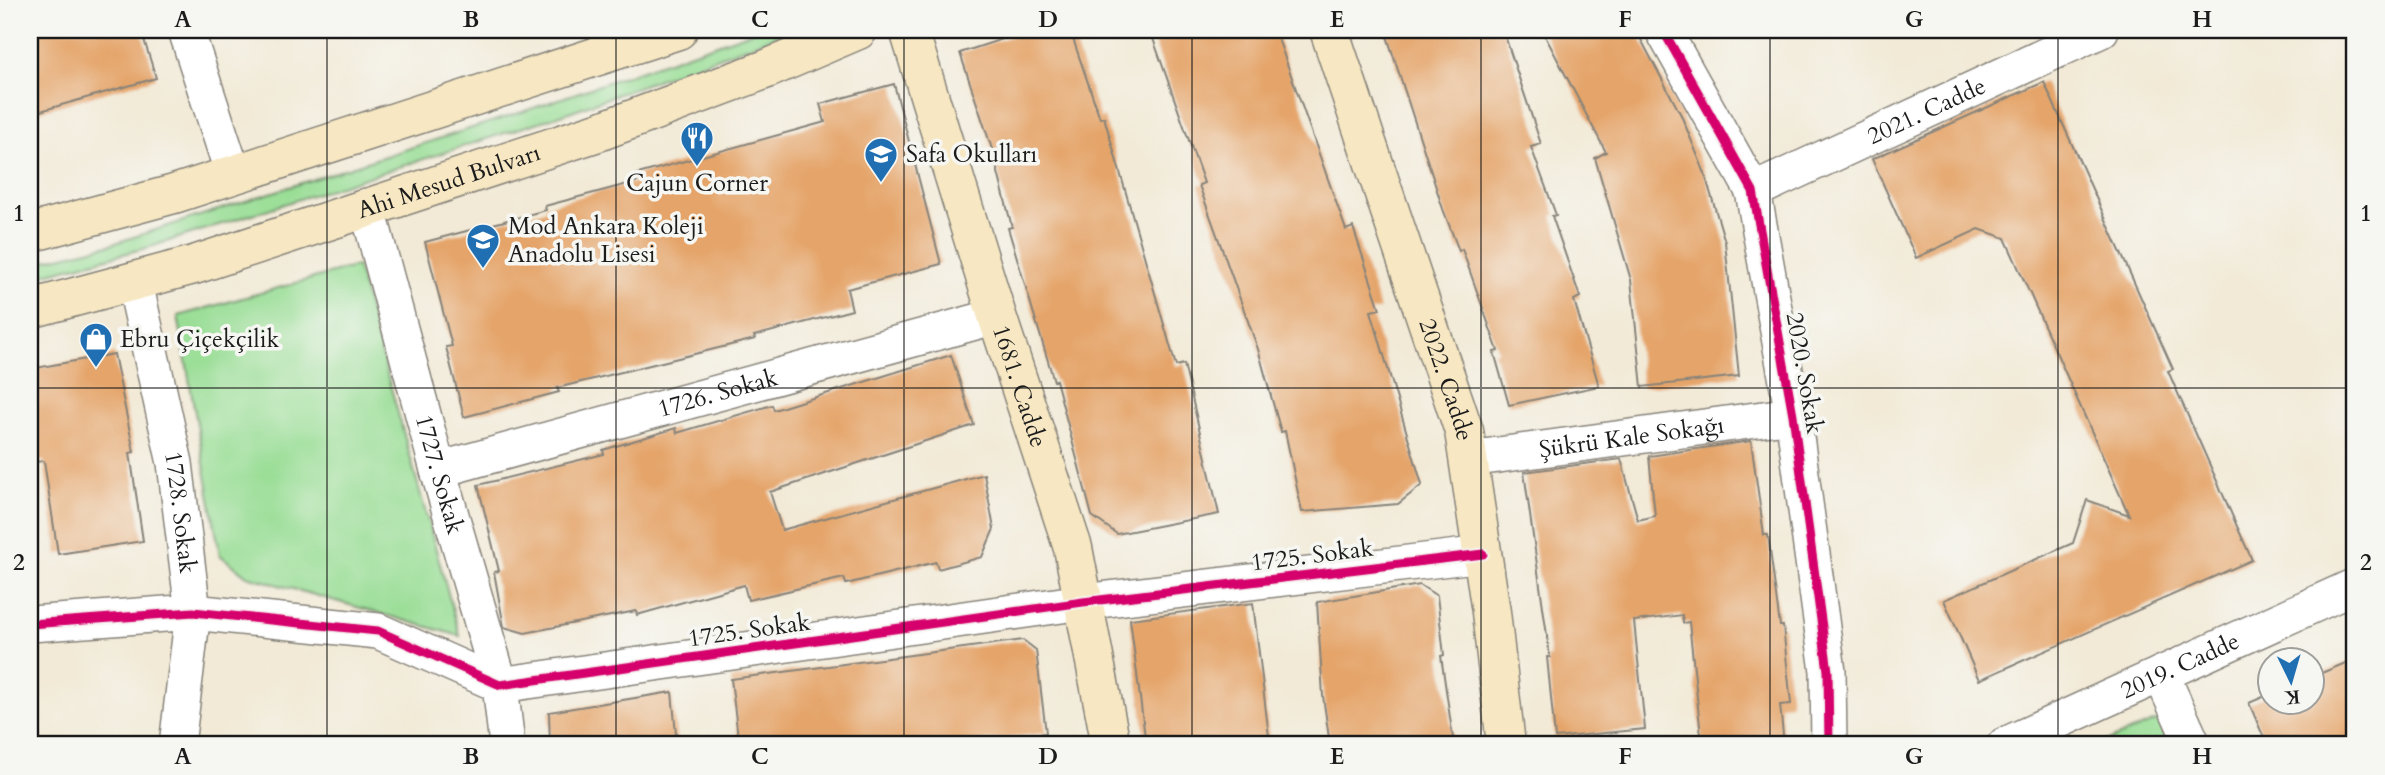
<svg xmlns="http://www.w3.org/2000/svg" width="2385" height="775" font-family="Cardo,serif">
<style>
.green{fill:#9ade96;stroke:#5b7d59;stroke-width:2}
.building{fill:#e5a56b}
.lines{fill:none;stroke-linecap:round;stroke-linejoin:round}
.street-casing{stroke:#87837a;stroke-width:38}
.secondary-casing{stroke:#87837a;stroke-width:41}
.street{stroke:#fff;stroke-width:35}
.secondary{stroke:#f7e8c3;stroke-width:38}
.cycleway-casing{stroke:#f6f6f2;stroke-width:13}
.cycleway{stroke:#d6006c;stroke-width:9}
.grid{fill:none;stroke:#1c1c1c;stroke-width:2;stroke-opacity:0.55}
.labels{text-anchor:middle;stroke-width:7;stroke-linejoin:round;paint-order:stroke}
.street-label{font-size:24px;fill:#1c1c1c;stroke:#f6f6f2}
.poi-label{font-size:24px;fill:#1c1c1c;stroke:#f6f6f2;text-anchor:start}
.neatline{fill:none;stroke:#1c1c1c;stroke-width:2.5}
.grid-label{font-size:23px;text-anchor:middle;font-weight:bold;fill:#1c1c1c}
</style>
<rect width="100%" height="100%" fill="#f6f6f2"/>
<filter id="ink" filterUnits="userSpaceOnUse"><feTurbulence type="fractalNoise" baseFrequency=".0143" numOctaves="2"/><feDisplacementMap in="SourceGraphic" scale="14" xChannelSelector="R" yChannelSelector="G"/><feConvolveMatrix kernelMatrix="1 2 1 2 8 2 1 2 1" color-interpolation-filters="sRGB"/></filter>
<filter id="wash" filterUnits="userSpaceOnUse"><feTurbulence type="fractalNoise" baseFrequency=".00686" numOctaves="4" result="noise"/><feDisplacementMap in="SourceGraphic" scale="28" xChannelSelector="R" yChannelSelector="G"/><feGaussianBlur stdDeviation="1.57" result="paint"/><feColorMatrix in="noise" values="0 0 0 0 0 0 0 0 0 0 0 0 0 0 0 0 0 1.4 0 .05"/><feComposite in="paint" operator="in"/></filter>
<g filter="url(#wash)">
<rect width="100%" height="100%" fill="#f2ead7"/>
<g class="green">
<polygon points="757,30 793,30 558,116 150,247 30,278 30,264 109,245 522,112"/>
<polygon points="357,266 460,636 247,576 220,555 178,316"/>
<polygon points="2158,720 2168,745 2098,745"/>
</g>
<g id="blocks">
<g class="building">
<polygon points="30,30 141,30 156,78 30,114"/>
<polygon points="1030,30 1070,30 1100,118 1104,117 1176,366 1184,364 1219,514 1117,534 1092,516 1056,380 1054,381 1008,228 1012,227 992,149 960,53"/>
<polygon points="1150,30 1275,30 1346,230 1353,227 1380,309 1371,311 1422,485 1398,504 1302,512 1285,431 1281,432 1258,349 1199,185 1204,183"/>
<polygon points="1385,30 1503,30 1541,144 1531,147 1556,215 1552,216 1580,297 1574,300 1599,386 1509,405 1494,352 1498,351 1462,249 1459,251 1443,209"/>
<polygon points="1542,30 1636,30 1681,115 1704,171 1725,242 1739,376 1642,387 1631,280 1595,158 1606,152"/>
<polygon points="2044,82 2173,369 2168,371 2252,560 1979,680 1944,600 2073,543 2087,500 2129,515 2005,238 1979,229 1916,258 1872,159"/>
<polygon points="894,84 941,264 847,289 852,310 754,336 755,339 557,388 559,392 464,417 446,347 452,346 425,242 546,210 545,206 639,181 638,174 825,122 820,104"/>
<polygon points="114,354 134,452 130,453 143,541 58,554 44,461 35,462 30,419 30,369"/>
<polygon points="951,355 974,425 770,492 782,530 984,474 994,529 982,557 938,569 936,562 846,584 844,578 748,600 744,585 637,615 636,611 525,633 504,627 494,572 499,571 478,485 604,454 603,450 676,428 677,433 772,405 774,410"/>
<polygon points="1751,441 1764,535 1768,535 1780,626 1783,626 1791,704 1780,705 1784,745 1702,745 1689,622 1683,623 1682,615 1634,621 1645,729 1555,738 1547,657 1550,657 1524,472 1621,459 1638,520 1655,516 1649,456"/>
<polygon points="1420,585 1437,596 1444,655 1441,656 1454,745 1330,745 1323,696 1317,602"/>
<polygon points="1253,603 1270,745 1146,745 1130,619"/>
<polygon points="1023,640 1036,650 1046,733 952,745 739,745 731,679"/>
<polygon points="2355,659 2355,745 2267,745 2249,703 2270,694 2270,702 2312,702 2312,677"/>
<polygon points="672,692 677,745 550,745 549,712"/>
</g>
</g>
</g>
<g filter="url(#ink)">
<use href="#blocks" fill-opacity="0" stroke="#87837a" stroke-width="2"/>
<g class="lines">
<defs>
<g id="street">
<polyline points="186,30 233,174"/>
<polyline points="1663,30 1753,191 1793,415 1828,671 1829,745"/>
<path id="s1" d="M 1753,191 L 2101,30"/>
<path id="s2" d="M 367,206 L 438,470 L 500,685 L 507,745"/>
<path id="s3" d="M 135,283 L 175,463 L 193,612 L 177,745"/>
<path id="s4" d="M 1469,459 L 1793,415"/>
<path id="s5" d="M 438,470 L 997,316"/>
<polyline points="30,624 193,612 378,631 500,685 1083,602 1483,554"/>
<polyline points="2161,674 2193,745"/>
<path id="s6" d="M 2005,745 L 2355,586"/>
</g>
<g id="secondary">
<path id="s7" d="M 909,30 L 997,316 L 1073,548 L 1111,745"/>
<path id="s8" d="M 1329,30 L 1464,431 L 1491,612 L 1506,745"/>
<polyline points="30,233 174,194 678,30"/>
<path id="s9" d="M 30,309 L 194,265 L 598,132 L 767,69 L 858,30"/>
</g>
</defs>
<use href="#street" class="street-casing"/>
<use href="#secondary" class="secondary-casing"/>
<use href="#street" class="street"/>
<use href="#secondary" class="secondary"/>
<defs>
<g id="cycleway">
<polyline points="1663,30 1753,191 1793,415 1828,671 1829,745"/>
<polyline points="30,624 193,612 378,631 500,685 1083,602 1483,554"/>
</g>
</defs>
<use href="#cycleway" class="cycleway-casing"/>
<use href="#cycleway" class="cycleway"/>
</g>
</g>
<path class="grid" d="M 327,30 L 327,745M 616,30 L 616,745M 904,30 L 904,745M 1192,30 L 1192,745M 1481,30 L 1481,745M 1770,30 L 1770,745M 2058,30 L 2058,745M 30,388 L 2355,388"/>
<defs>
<symbol id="restaurant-pin" viewBox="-11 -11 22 30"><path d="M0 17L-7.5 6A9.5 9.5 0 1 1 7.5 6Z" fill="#1f6fb2" stroke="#f6f6f2"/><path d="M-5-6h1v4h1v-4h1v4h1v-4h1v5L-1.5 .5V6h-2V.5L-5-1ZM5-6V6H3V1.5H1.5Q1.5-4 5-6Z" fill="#fff"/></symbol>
<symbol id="school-pin" viewBox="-11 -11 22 30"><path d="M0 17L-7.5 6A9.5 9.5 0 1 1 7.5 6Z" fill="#1f6fb2" stroke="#f6f6f2"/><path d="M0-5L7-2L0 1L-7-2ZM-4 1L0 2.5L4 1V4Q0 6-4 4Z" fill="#fff"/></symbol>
<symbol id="shop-pin" viewBox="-11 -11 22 30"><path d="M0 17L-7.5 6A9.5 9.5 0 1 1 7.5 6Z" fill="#1f6fb2" stroke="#f6f6f2"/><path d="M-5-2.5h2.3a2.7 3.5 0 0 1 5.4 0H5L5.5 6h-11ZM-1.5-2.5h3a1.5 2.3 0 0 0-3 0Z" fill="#fff"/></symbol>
</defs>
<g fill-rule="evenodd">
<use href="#restaurant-pin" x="678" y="119" width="38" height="52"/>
<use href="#school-pin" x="862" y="135" width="38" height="52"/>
<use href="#school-pin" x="464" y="221" width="38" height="52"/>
<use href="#shop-pin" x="77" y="320" width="38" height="52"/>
</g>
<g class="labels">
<g class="street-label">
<text dy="8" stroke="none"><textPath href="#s1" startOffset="191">2021. Cadde</textPath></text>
<text dy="8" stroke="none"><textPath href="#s9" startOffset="438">Ahi Mesud Bulvarı</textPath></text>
<text transform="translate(1805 373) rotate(80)" y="8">2020. Sokak</text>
<text dy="8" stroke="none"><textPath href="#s8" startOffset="369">2022. Cadde</textPath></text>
<text dy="8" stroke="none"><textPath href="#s7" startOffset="373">1681. Cadde</textPath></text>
<text dy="8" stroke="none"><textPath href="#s5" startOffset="290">1726. Sokak</textPath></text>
<text dy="8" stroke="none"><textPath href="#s4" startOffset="164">Şükrü Kale Sokağı</textPath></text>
<text dy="8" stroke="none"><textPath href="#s2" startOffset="278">1727. Sokak</textPath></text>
<text dy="8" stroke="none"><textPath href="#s3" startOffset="234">1728. Sokak</textPath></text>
<text transform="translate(1312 555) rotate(-7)" y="8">1725. Sokak</text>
<text transform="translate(749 630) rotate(-8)" y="8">1725. Sokak</text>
<text dy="8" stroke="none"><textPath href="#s6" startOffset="192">2019. Cadde</textPath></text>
</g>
<g class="poi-label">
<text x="906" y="162">Safa Okulları</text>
<text x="697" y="191" text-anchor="middle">Cajun Corner</text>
<text x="508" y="234">Mod Ankara Koleji<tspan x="508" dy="28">Anadolu Lisesi</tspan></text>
<text x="120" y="347">Ebru Çiçekçilik</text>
</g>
</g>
<rect width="2385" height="775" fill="none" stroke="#f6f6f2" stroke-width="77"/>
<g transform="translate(2291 681) rotate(175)"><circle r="33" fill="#f6f6f2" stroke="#9f9f9c" stroke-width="2"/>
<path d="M0-5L12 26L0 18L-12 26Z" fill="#1f6fb2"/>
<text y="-10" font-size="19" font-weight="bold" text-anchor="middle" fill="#1c1c1c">K</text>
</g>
<rect x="38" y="38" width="2308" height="698" class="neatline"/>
<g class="grid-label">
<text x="183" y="27">A</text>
<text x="471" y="27">B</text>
<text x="760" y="27">C</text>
<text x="1048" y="27">D</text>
<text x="1337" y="27">E</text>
<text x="1625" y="27">F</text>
<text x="1914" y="27">G</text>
<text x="2202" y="27">H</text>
<text x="19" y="221">1</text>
<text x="2366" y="221">1</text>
<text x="19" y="570">2</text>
<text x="2366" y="570">2</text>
<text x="183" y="764">A</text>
<text x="471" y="764">B</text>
<text x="760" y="764">C</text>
<text x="1048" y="764">D</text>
<text x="1337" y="764">E</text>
<text x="1625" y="764">F</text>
<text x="1914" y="764">G</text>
<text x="2202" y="764">H</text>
</g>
</svg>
